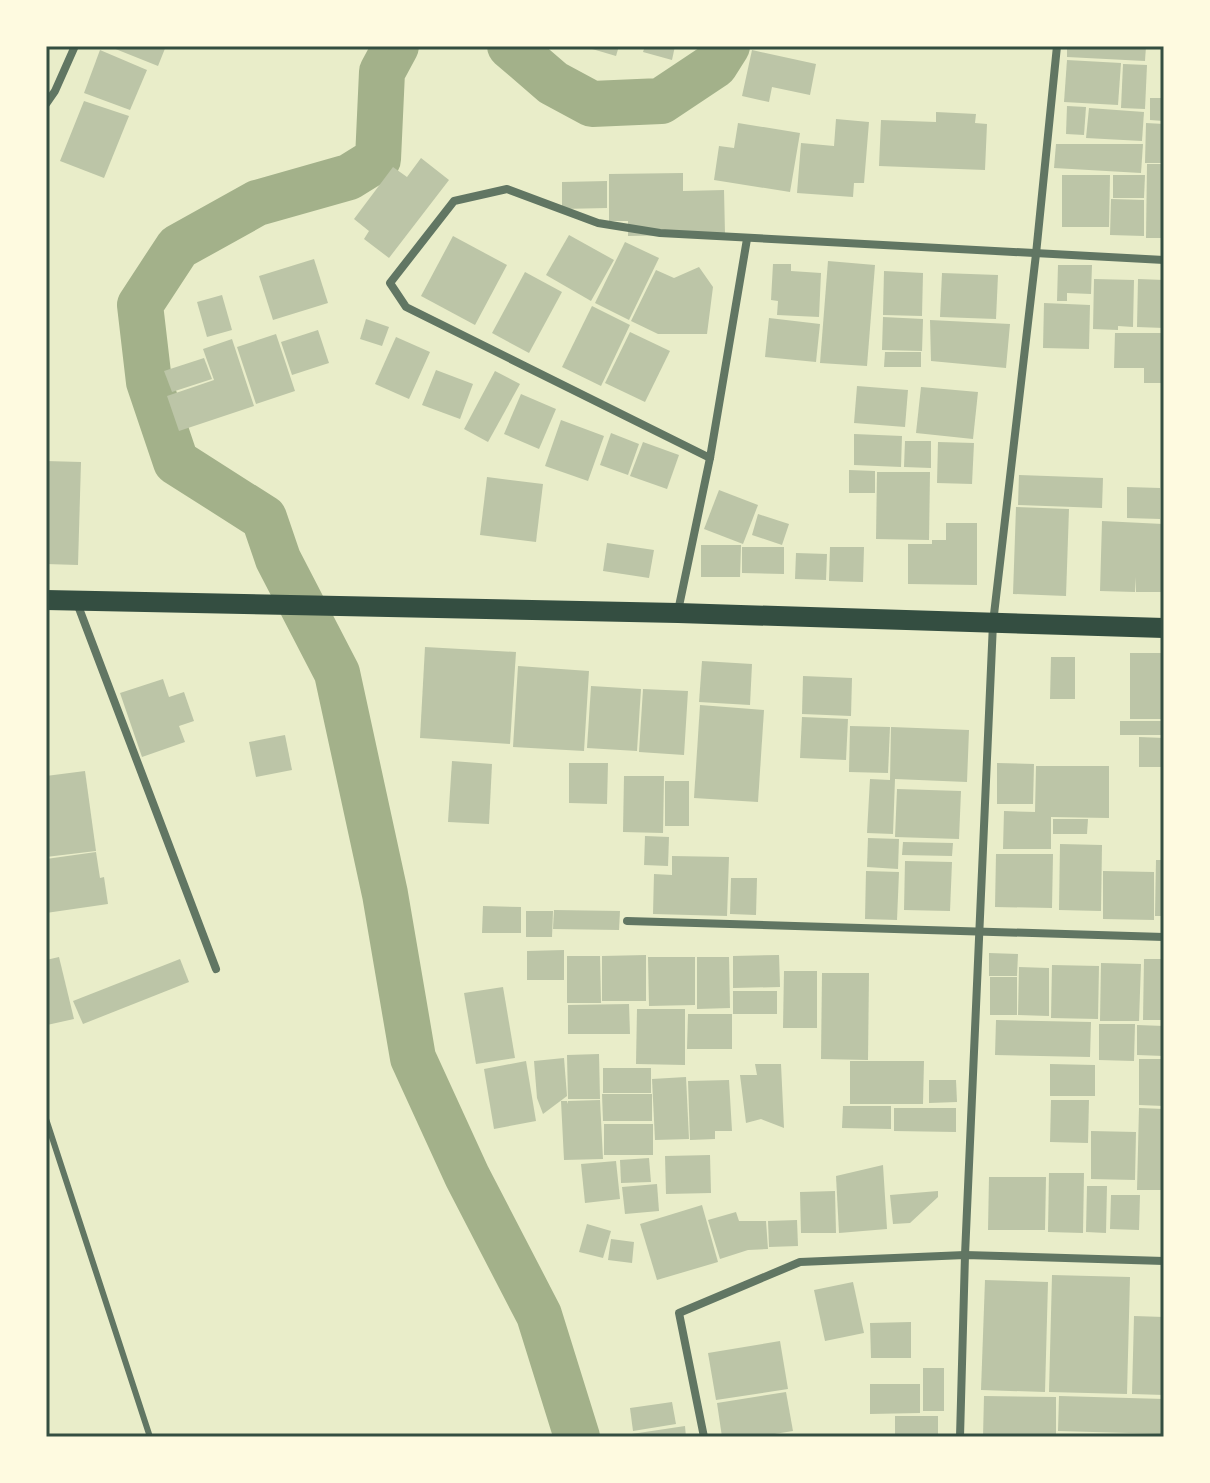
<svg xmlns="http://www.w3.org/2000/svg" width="1210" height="1483" font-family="'Space Grotesk',sans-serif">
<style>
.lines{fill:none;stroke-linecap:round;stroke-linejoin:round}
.river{stroke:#a3b18a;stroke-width:46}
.building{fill:#bcc5a7}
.service{stroke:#617663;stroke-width:6}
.minor{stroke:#617663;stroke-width:8}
.primary{stroke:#344e41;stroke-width:20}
.neatline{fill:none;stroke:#344e41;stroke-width:3}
</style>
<rect width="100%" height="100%" fill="#e9edc9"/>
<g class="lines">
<g class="river">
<polyline points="396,46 382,72 378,159 349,177 257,203 178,247 140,305 149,382 176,462 264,518 278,559 337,673 385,894 413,1058 467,1176 539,1315 577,1437"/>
<polyline points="510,46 553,83 592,104 661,101 715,65 727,46"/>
</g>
</g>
<g class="building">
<polygon points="108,46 166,46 158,66"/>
<polygon points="582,46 619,46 616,56"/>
<polygon points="645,46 675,46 672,60 643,52"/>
<polygon points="1067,46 1146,46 1145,61 1067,57"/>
<polygon points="100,50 147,70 130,110 84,93"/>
<polygon points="752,50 816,64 810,95 772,87 769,102 742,96"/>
<polygon points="1067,60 1121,63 1118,105 1064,102"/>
<polygon points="1123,64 1147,65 1145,109 1121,108"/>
<polygon points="1150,98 1164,98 1164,121 1150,120"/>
<polygon points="84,101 129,116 104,178 60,161"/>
<polygon points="1067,106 1086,107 1084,135 1066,134"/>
<polygon points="1089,108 1144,112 1142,141 1086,138"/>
<polygon points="936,112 976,114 975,123 987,124 985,170 879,166 881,120 936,122"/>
<polygon points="836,119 869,122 864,183 854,183 853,197 797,193 801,143 834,146"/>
<polygon points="738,123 800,133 790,192 714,180 719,146 734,148"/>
<polygon points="1146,123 1164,124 1164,163 1145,163"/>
<polygon points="1056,144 1143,144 1141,173 1054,168"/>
<polygon points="421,158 449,180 389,258 364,239 369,231 354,219 393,167 407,177"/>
<polygon points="1147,164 1164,164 1164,238 1146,238"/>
<polygon points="683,173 683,191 724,190 725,234 628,236 628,221 609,221 609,174"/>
<polygon points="1062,175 1110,175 1109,227 1062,227"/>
<polygon points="1113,175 1145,175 1144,198 1113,198"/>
<polygon points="607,181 607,208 562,209 562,182"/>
<polygon points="1111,199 1144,200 1144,236 1110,235"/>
<polygon points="569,235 614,260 591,301 546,275"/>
<polygon points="453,236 507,265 475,325 421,296"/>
<polygon points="625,242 659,258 629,320 595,303"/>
<polygon points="314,259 328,303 273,320 259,276"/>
<polygon points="828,261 875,265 867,366 820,363"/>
<polygon points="773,264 791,264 791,271 821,273 819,317 777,315 778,301 771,300"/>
<polygon points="1058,265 1092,265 1091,294 1067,293 1067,301 1057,301"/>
<polygon points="699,267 713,287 707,334 658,334 631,321 656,270 674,278"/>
<polygon points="884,271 923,273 922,316 883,315"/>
<polygon points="525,272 562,292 529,353 492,333"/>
<polygon points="942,273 998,275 996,319 940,317"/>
<polygon points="1094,279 1134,280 1133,327 1118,326 1118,330 1093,329"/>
<polygon points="1138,279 1164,280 1164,328 1137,327"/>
<polygon points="222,295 232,330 207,337 197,302"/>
<polygon points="1044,303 1090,305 1089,349 1043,348"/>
<polygon points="592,306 630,325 601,386 562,367"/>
<polygon points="883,317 923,319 922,351 882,350"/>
<polygon points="769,318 820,324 816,362 765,357"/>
<polygon points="366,319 389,327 382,346 360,339"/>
<polygon points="930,320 1010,324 1006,368 931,361"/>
<polygon points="318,330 329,363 292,375 281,342"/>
<polygon points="630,332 670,351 645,402 605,383"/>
<polygon points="1115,333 1164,333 1164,383 1144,383 1144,368 1114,368"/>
<polygon points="276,334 295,391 256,404 237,347"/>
<polygon points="396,337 430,352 409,399 375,384"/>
<polygon points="232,339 254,406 179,431 167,396 214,380 203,349"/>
<polygon points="885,352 921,352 921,367 884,367"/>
<polygon points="204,358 212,379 172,392 164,371"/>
<polygon points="436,370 473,384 460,419 422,405"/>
<polygon points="495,371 520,384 488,442 464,429"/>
<polygon points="857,386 908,390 905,427 854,423"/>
<polygon points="921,387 978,392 973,439 916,433"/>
<polygon points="521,394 556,409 539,449 504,434"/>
<polygon points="561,420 604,436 588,481 545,466"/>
<polygon points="611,433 639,444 628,475 600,465"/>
<polygon points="854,434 902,436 901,467 854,465"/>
<polygon points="905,441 931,441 931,468 904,467"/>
<polygon points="643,442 679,455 667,489 630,476"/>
<polygon points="938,442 974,443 972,484 937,483"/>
<polygon points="46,461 81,462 78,565 46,564"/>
<polygon points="849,470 875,471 875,493 849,493"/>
<polygon points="877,472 930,472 929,540 876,539"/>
<polygon points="1019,475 1103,478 1102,508 1018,505"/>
<polygon points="487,477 543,484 536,542 480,535"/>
<polygon points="1127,487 1160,488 1160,519 1127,518"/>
<polygon points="719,490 758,505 743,544 704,529"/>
<polygon points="1016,507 1069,509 1066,596 1013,594"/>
<polygon points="758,514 789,524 782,545 752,535"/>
<polygon points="1102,521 1163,524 1161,592 1136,592 1135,577 1135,592 1100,591"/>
<polygon points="946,523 977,523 977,585 908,584 908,544 932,544 932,540 946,540"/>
<polygon points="607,543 654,550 649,578 603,571"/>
<polygon points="701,545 741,545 740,577 701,577"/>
<polygon points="742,547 784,547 784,574 742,573"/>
<polygon points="830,547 864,547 863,582 829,581"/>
<polygon points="796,553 827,554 826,580 795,579"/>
<polygon points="425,647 516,652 510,744 420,738"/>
<rect x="1130" y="653" width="31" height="66"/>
<polygon points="1051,657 1075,657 1075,699 1050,699"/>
<polygon points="702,661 752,664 750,705 699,702"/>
<polygon points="518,666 589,671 584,751 513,747"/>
<polygon points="803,676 852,678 851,716 802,714"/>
<polygon points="163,679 169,697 184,692 194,721 179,726 185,742 142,757 120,693"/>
<polygon points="591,686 641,689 637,751 587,748"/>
<polygon points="643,689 688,691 684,755 639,752"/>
<polygon points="700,705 764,710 758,802 694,798"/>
<polygon points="802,717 848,719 846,760 800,758"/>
<rect x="1120" y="721" width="44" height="14"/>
<polygon points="850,726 890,727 888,773 849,772"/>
<polygon points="891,727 969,730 967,782 895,779 893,834 867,833 870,779 890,780"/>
<polygon points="285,735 292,770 256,777 249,742"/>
<polygon points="1139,737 1164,738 1164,767 1139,767"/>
<polygon points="452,761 492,764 489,824 448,822"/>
<polygon points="569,763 608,763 607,804 569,803"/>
<polygon points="997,763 1034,764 1033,804 997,804"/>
<polygon points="1036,766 1109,766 1109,818 1051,817 1051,849 1003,849 1004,811 1035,812"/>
<polygon points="85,771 96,851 46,857 46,776"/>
<polygon points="624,776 664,776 663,833 623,832"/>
<rect x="665" y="781" width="24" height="45"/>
<polygon points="897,789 961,791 959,839 895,837"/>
<polygon points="1053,819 1088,819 1087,834 1053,834"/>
<polygon points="645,836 669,837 668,866 644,865"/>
<polygon points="868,838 899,839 898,869 867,867"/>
<polygon points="903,842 953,843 952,856 902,855"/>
<polygon points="1060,844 1102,845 1101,911 1059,910"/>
<polygon points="96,852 100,878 104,877 108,904 46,913 46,859"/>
<polygon points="996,854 1053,854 1052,908 995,907"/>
<polygon points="672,856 729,857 727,916 653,914 654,874 672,875"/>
<polygon points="1156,860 1164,860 1164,916 1155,916"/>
<polygon points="905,861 952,862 950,911 904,910"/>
<polygon points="866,871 899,872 897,920 865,919"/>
<polygon points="1103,871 1154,872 1154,920 1103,919"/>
<polygon points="731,878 757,878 756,915 730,914"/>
<polygon points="483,906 521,907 521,933 482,933"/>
<polygon points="554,910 620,911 619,930 553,929"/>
<polygon points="526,911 553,911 552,937 526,937"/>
<polygon points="564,950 564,980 527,980 527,951"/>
<polygon points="989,953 1018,954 1017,976 989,976"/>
<polygon points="646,955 646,1001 602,1001 602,956"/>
<polygon points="779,955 780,987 733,988 733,956"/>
<polygon points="567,956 600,956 601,1003 567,1003"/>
<polygon points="59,957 74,1019 47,1025 46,960"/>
<polygon points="648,957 695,957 695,1005 649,1006"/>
<polygon points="697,957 729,957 730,1008 697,1009"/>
<polygon points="180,959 189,982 83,1024 73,1001"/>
<polygon points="1144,959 1164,959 1164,1020 1143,1020"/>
<polygon points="1101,963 1141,964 1139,1021 1100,1021"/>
<polygon points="1052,965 1099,966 1098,1019 1051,1018"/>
<polygon points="1019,967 1049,968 1049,1016 1018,1015"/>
<polygon points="784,971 817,971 817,1028 783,1028"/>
<polygon points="822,973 869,973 868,1060 821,1059"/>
<rect x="990" y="977" width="27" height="38"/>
<polygon points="503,987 515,1058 476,1064 464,993"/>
<rect x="733" y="991" width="44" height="23"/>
<polygon points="629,1004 630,1034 568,1034 568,1005"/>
<polygon points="637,1009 685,1009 685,1065 636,1064"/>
<polygon points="688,1014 732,1014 732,1049 687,1049"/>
<polygon points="996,1020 1091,1022 1090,1057 995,1055"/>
<polygon points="1099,1024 1135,1024 1134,1061 1099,1060"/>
<polygon points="1137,1025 1164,1026 1164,1056 1137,1055"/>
<polygon points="599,1054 600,1099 568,1099 567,1055"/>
<polygon points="564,1058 567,1096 543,1114 537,1098 534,1061"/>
<polygon points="1139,1059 1164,1059 1164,1106 1139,1105"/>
<polygon points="526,1061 536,1121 494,1129 484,1069"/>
<polygon points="850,1061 924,1061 923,1104 850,1104"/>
<polygon points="755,1064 781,1064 784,1128 761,1119 746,1123 740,1075 757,1075"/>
<polygon points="1050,1064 1095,1065 1095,1096 1050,1096"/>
<rect x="603" y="1068" width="48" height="25"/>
<polygon points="686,1077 689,1139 655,1140 652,1079"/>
<polygon points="729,1080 732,1131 715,1131 715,1139 690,1140 688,1081"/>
<polygon points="929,1080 956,1080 957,1102 929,1103"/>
<polygon points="602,1094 652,1094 652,1121 603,1121"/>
<polygon points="600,1100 603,1159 564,1160 561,1101 567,1101 568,1104 568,1101"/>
<polygon points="1051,1100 1089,1100 1088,1143 1050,1142"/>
<polygon points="843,1106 891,1106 891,1129 842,1128"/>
<polygon points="894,1108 956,1108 956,1132 894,1131"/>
<polygon points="1139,1108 1164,1109 1164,1190 1137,1190"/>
<rect x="604" y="1124" width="49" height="31"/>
<polygon points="1091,1131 1136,1132 1135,1180 1091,1179"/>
<polygon points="710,1155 711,1193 666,1194 665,1156"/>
<polygon points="649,1158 651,1182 621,1183 620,1160"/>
<polygon points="616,1161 620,1199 585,1203 581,1164"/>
<polygon points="883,1165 887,1229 839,1233 836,1176"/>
<polygon points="1049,1173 1084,1173 1083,1233 1048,1232"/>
<polygon points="989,1177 1046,1177 1045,1230 988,1230"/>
<polygon points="657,1184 659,1211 625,1214 622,1187"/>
<polygon points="1087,1186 1107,1186 1106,1233 1086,1232"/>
<polygon points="835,1191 836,1233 801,1233 800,1192"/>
<polygon points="938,1191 938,1197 910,1223 893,1224 890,1195"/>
<polygon points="1111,1195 1140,1195 1139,1230 1110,1229"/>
<polygon points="702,1205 718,1262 657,1280 640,1224"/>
<polygon points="736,1212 739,1221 766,1221 768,1249 748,1250 720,1259 708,1220"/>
<polygon points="797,1220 798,1246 769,1247 768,1221"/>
<polygon points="587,1224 611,1231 603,1258 579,1252"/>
<polygon points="611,1239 634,1242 632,1263 608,1260"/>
<polygon points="1052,1275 1130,1277 1127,1394 1049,1392"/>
<polygon points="985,1280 1048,1282 1045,1392 981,1390"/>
<polygon points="853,1282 864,1333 825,1341 814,1290"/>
<polygon points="1134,1316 1164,1317 1164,1395 1132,1394"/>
<polygon points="911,1322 911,1358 871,1358 870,1323"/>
<polygon points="780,1341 788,1389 716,1400 708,1353"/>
<rect x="923" y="1368" width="21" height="43"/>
<polygon points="870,1384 920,1384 920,1413 870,1414"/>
<polygon points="786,1392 793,1431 756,1437 722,1437 717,1403"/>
<polygon points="984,1396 1056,1397 1056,1437 983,1437"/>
<polygon points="1059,1396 1164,1399 1164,1434 1058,1431"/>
<polygon points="672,1402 676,1424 633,1431 630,1408"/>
<rect x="895" y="1416" width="43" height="21"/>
<polygon points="685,1426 686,1437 626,1437 625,1435"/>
</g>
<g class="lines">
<polyline class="service" points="46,1119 150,1437"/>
<g class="minor">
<polyline points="46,104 55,91 75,46"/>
<polyline points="710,458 406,307 390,283 454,201 507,189 598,223 660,233 1164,260"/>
<polyline points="77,603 216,969"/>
<polyline points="678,611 710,458 747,239"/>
<polyline points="627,921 1164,937"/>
<polyline points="704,1437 679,1313 800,1262 965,1255 1164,1261"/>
<polyline points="960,1437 965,1255 993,623 1036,254 1057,46"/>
</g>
<polyline class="primary" points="46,600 678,613 1164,628"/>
</g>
<rect width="1210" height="1483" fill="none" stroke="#fefae0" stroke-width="96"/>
<rect x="48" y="48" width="1114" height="1387" class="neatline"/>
</svg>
